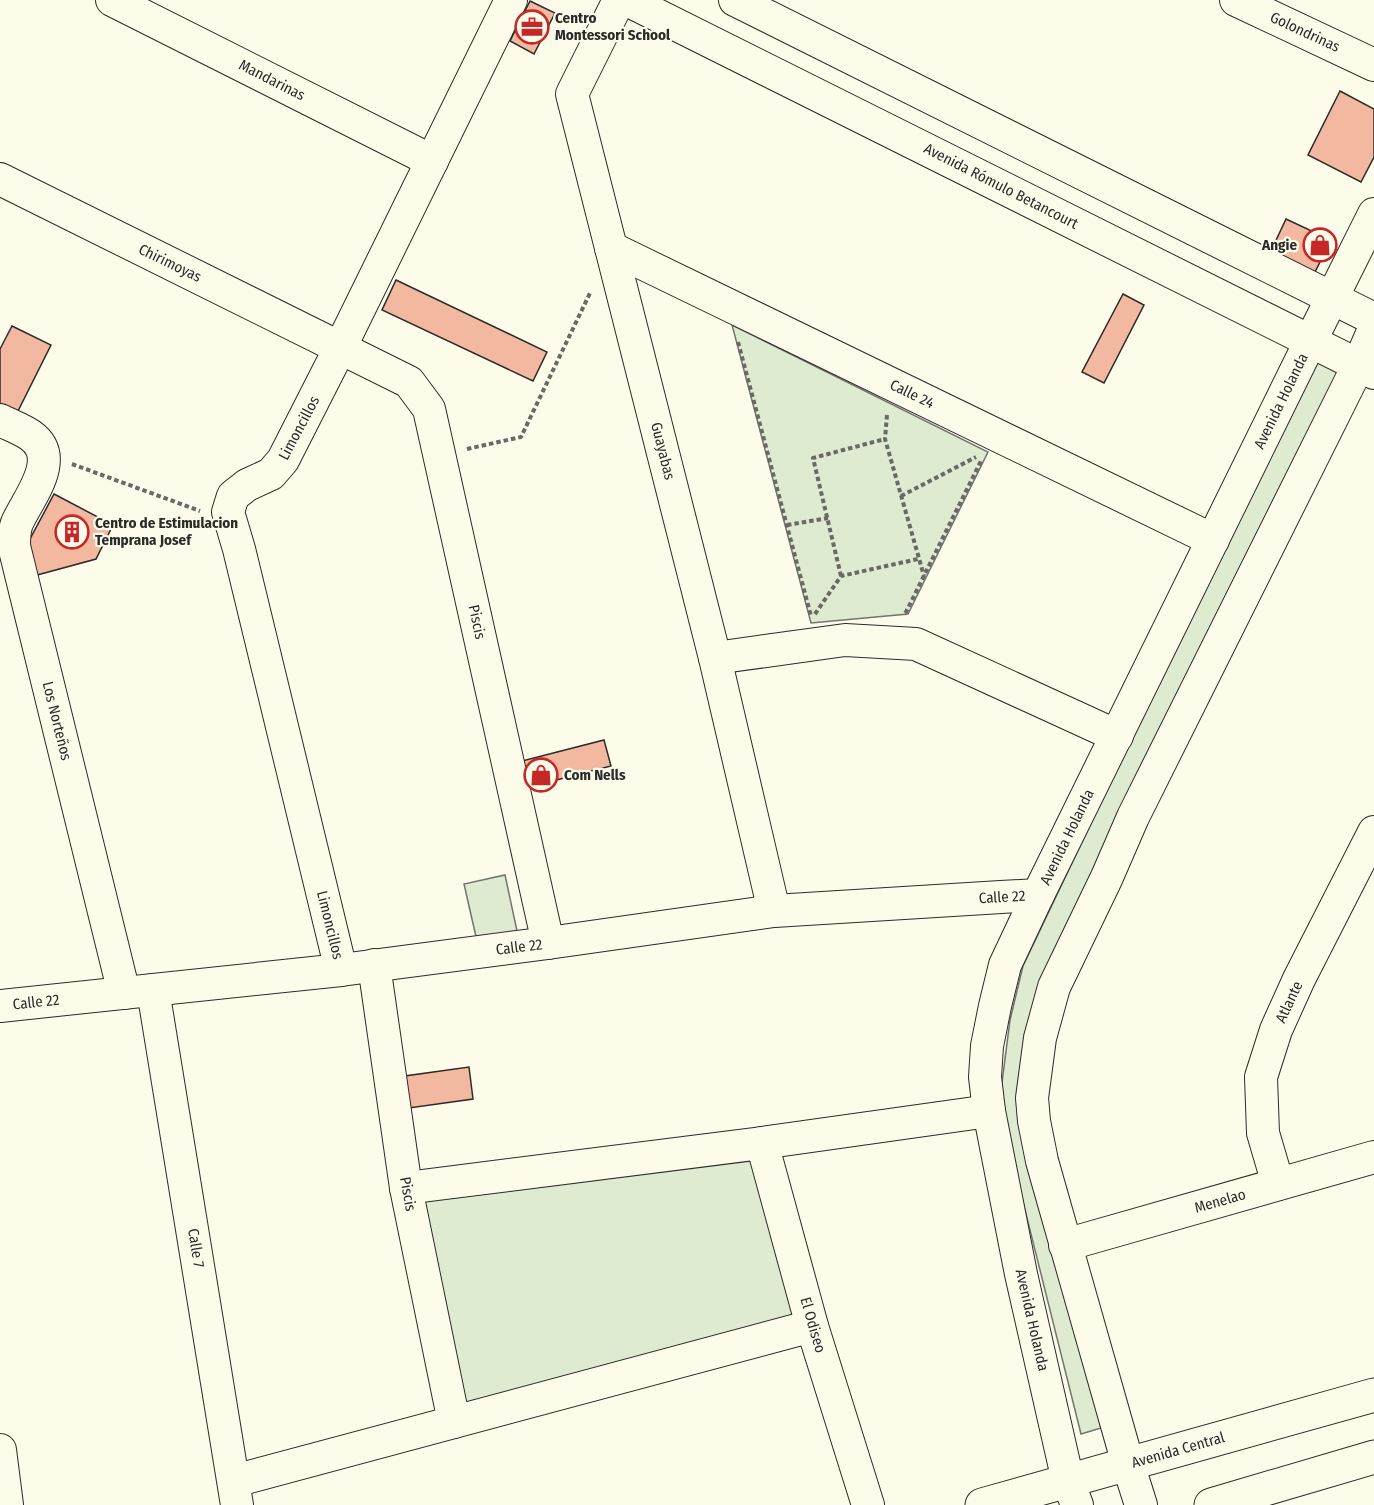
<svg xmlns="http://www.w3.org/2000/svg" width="1374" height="1505" font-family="'Fira Sans Condensed',sans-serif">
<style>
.green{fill:#deebd1;stroke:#74746e;stroke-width:1.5}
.building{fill:#f2b8a0;stroke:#2b2b2b;stroke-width:1.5}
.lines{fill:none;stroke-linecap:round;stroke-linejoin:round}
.minor-casing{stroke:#2b2b2b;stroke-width:34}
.major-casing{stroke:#2b2b2b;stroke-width:35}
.path{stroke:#6a6964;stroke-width:4;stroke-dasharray:4.5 3;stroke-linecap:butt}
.minor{stroke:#fdfbea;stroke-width:32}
.major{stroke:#fdfbea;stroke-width:33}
.labels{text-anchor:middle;stroke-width:4.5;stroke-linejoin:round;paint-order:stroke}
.poi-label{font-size:15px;font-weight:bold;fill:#2b2b2b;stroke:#fdfbea;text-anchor:start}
.street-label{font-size:15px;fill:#2b2b2b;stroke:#fdfbea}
</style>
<rect width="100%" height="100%" fill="#fdfbea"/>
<g class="green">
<polygon points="732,325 988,452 908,614 811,623"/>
<polygon points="1313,357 1341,373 1020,1099 1101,1428 1081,1434 999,1106 1010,1020 1023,966"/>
<polygon points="505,875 517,931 477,941 464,884"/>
<polygon points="754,1160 798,1320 465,1406 423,1198"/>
</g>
<g class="building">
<polygon points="530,1 555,13 534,54 510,41"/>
<polygon points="1340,91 1374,109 1374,157 1361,182 1308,155"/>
<polygon points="1286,219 1331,240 1314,274 1270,253"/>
<polygon points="396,280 547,352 533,381 382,310"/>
<polygon points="1123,294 1144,305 1104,383 1082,372"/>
<polygon points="12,326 51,345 16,415 0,407 0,349"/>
<polygon points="54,494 113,525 96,559 30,577 30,539"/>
<polygon points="604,740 611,766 529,787 522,761"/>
<polygon points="469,1067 473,1099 409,1108 405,1076"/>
</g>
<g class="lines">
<defs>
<g id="minor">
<polyline points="112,0 432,161"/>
<polyline points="619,0 572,94 715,658 774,911"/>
<polyline points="627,0 1374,373"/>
<polyline points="735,0 1374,319"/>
<polyline points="1236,0 1374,65"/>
<polyline points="0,179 409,382 429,409 548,943"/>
<polyline points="611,248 1213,540"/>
<path d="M 0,420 C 10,425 21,429 30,435 C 63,458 28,498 17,523 C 14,531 14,538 14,546 L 124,993"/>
<polyline points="715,658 845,640 916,644 1117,736"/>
<polyline points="374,965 406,1188 454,1422"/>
<polyline points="341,970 239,549 228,512 233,496 247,485 271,474 283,460 340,348 511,0"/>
<polyline points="153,990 237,1505"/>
<polyline points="0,1006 341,970 548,943 774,911 1001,897 1038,895"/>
<polyline points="762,1143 812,1326 868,1505"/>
<polyline points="1278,1184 1263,1133 1261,1077 1276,1030 1299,979 1374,832"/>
<polyline points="406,1188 762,1143 989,1111"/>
<polyline points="1065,1245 1374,1157"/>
<polyline points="0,1450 7,1505"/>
<polyline points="234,1481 812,1326"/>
<polyline points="1077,1505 1068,1481 1021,1274 989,1111 985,1077 987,1046 995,1006 1005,965 1038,895 1310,342 1374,214"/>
<polyline points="1141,1505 1128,1464 1042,1161 1034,1121 1032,1098 1040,1038 1054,987 1107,877 1133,817 1358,366 1374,329"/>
</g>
<g id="major">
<polyline points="982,1505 1374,1395"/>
<polyline points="1211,1505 1374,1457"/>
</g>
</defs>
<use href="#minor" class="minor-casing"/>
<use href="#major" class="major-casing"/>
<g class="path">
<polyline points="738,342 811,616"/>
<polyline points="887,415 885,439 924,576"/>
<polyline points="467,449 521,437 591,291"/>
<polyline points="72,464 200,511"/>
<polyline points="901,496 976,457"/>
<polyline points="787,525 828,518"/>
<polyline points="841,576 813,458 885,439"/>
<polyline points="905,613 906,612 982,459"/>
<polyline points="815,614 841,576 918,559"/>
</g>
<use href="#minor" class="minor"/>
<use href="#major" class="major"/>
</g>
<defs>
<symbol id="office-ring" viewBox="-11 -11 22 22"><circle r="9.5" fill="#fdfbea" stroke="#c62828" stroke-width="1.5"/><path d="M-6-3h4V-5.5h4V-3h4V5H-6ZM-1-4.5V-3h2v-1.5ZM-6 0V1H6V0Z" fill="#c62828"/></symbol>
<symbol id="shop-ring" viewBox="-11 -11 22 22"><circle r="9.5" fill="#fdfbea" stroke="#c62828" stroke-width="1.5"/><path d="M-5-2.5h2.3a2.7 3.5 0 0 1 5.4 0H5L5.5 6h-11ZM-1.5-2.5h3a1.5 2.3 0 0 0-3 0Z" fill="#c62828"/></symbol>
<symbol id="building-ring" viewBox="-11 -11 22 22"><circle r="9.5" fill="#fdfbea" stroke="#c62828" stroke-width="1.5"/><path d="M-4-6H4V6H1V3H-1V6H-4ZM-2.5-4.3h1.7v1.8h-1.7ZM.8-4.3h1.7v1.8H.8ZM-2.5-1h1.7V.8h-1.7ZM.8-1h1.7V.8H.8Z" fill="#c62828"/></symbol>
</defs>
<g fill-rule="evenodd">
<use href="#office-ring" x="513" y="8" width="38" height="38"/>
<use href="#shop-ring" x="1301" y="226" width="38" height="38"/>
<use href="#building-ring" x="53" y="513" width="38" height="38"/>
<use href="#shop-ring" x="522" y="756" width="38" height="38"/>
</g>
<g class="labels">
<g class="poi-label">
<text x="555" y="23">Centro<tspan x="555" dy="17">Montessori School</tspan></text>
<text x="1297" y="250" text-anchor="end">Angie</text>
<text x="95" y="528">Centro de Estimulacion<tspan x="95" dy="17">Temprana Josef</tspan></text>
<text x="564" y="780">Com Nells</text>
</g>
<g class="street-label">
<text transform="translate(1305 32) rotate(25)" y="5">Golondrinas</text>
<text transform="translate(272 80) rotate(27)" y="5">Mandarinas</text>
<text transform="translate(1001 186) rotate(27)" y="5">Avenida Rómulo Betancourt</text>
<text transform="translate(170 263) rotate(26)" y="5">Chirimoyas</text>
<text transform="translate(912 394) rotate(26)" y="5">Calle 24</text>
<text transform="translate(1281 401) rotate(-64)" y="5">Avenida Holanda</text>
<text transform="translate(299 428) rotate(-62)" y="5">Limoncillos</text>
<text transform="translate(663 451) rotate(76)" y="5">Guayabas</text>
<text transform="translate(477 622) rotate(78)" y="5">Piscis</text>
<text transform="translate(57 721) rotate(76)" y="5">Los Norteños</text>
<text transform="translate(1067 837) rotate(-64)" y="5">Avenida Holanda</text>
<text transform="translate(1002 897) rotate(-3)" y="5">Calle 22</text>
<text transform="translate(330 925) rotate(76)" y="5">Limoncillos</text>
<text transform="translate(519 947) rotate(-7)" y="5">Calle 22</text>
<text transform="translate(36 1002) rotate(-6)" y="5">Calle 22</text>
<text transform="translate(1289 1002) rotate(-65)" y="5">Atlante</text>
<text transform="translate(408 1194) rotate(80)" y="5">Piscis</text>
<text transform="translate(1220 1201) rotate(-16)" y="5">Menelao</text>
<text transform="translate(196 1248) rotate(81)" y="5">Calle 7</text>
<text transform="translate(1032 1320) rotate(77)" y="5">Avenida Holanda</text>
<text transform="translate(813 1325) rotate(74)" y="5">El Odiseo</text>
<text transform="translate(1178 1450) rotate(-16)" y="5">Avenida Central</text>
</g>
</g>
</svg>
